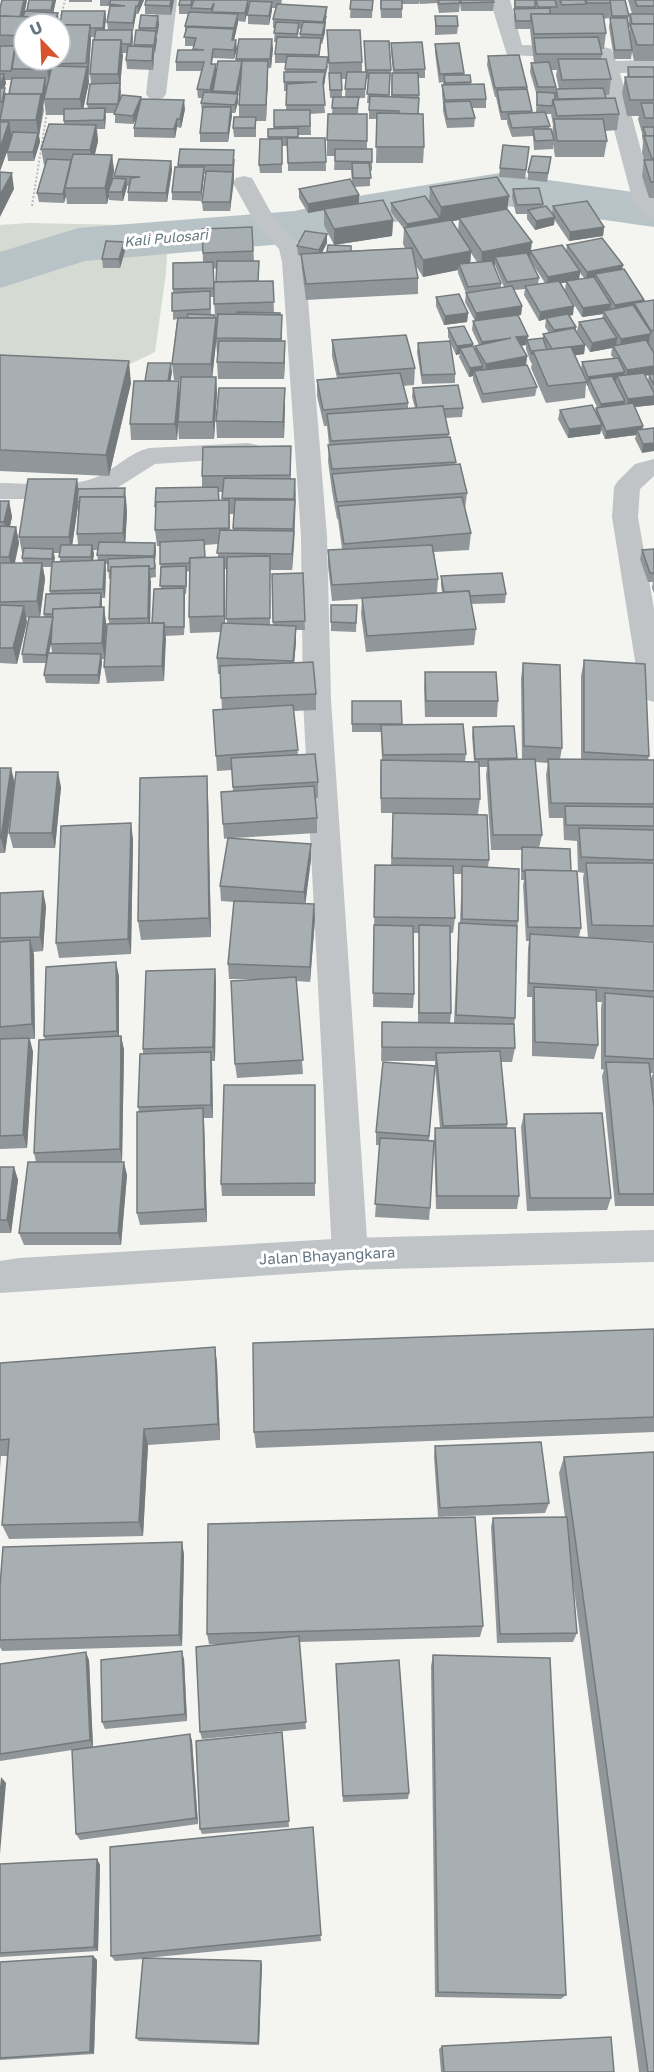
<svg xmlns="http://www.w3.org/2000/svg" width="654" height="2072" font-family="'Golos Text',sans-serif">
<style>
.green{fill:#d5dbd2}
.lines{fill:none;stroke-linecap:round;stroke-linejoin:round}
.river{fill:#b8c3c7;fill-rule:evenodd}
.path{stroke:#babcbe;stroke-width:2;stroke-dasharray:2 2;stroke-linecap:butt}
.minor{fill:#c0c4c7;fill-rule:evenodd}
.tertiary{fill:#c0c4c7;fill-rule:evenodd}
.wall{fill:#90969a;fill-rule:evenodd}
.shaded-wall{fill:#757a7d}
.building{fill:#a7afb3;stroke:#757a7d;stroke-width:1.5}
.labels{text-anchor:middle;stroke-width:6;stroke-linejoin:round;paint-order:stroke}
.far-water-label{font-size:14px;font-style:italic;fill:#61767d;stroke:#fff}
.street-label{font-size:15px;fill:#657480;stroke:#fff}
</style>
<rect width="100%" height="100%" fill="#f4f4f1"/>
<polygon class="green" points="30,223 125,225 169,223 166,273 155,352 124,367 0,364 0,225"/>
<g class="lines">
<polygon class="river" points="500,173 654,195 654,227 500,205 364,227 295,243 85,261 0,288 0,252 78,228 295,211 364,195"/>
<g class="path">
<polyline points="59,24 65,0"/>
<polyline points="32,206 47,112"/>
</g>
<g class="minor">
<polygon points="157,0 177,0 166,94 163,98 156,100 149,98 146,94"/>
<polygon points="490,0 510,0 522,45 604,47 611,49 616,61 654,60 654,72 620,73 654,198 654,220 646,218 632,198 595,59 507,55"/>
<polygon points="244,176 252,178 274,218 301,248 305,262 327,536 331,700 368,1254 363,1265 350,1270 337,1265 332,1254 303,700 301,536 282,262 279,249 254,221 233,183 236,178"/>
<path d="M 248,443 L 257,445 L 261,451 L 257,457 L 155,464 L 117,488 L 84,499 L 0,499 L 0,483 C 30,483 68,489 97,477 C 115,469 129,453 149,448 Z"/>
<polygon points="654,459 654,476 640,489 638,517 654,609 654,702 644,699 640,692 612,517 614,487 618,481 635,464"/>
</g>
<polygon class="tertiary" points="654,1230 654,1262 350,1270 0,1293 0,1261 19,1258 350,1238"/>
</g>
<g class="wall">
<path d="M 27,0 L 25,11 L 27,12 L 27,10 L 56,0 L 53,13 L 59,22 L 24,24 L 24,60 L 60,60 L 105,11 L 106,19 L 104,30 L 108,30 L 107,22 L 109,10 L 109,6 L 100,6 L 100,0 L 144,0 L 138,14 L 136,14 L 133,31 L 132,31 L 132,46 L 134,46 L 139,30 L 139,28 L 158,16 L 159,25 L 156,36 L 155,53 L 154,53 L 153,70 L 127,69 L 126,60 L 127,53 L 122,53 L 120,101 L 141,97 L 141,99 L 185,109 L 181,128 L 177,127 L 175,138 L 134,137 L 134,128 L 136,119 L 133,124 L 115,123 L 115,113 L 105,113 L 105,129 L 97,129 L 98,141 L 95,154 L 112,155 L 114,171 L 112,179 L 115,178 L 114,176 L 171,161 L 172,170 L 167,202 L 128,201 L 128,192 L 129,186 L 127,186 L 123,201 L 109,200 L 109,196 L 107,204 L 67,204 L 66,196 L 64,203 L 39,202 L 37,193 L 45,165 L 44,165 L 41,149 L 64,124 L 64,115 L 46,115 L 44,100 L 43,106 L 44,110 L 39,136 L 40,142 L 34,161 L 8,161 L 7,152 L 0,171 L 0,8 ZM 91,37 L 95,37 L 90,74 L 91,84 L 87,104 L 88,109 L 83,109 L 89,82 ZM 5,80 L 11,80 L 9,94 L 6,94 L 4,88 L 6,83 Z"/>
<rect x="69" y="0" width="23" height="2"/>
<polygon points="174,0 171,15 145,14 145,5"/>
<path d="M 180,0 L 282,0 L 281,5 L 327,16 L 325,23 L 325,32 L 322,44 L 321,44 L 319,57 L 328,66 L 323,89 L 325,113 L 310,114 L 311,135 L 298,135 L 298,138 L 325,138 L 326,171 L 288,171 L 288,146 L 282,146 L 282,173 L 260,173 L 259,165 L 268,139 L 268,129 L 274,129 L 274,110 L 286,110 L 287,91 L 284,91 L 284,82 L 286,63 L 275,63 L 275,54 L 277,42 L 274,42 L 275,28 L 273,28 L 273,19 L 276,8 L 272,8 L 269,25 L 248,24 L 248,8 L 245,22 L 238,21 L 234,40 L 237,49 L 234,59 L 213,58 L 212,64 L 216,72 L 236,61 L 236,59 L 273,48 L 271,68 L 268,68 L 266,121 L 256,121 L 256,137 L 234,137 L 233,128 L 239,117 L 239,105 L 240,82 L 238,94 L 238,102 L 235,113 L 232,113 L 228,142 L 200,142 L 200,133 L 203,112 L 202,112 L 201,103 L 203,98 L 198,98 L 197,89 L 202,71 L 176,71 L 176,62 L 193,50 L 194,46 L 185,46 L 185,26 L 188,14 L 179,14 L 179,5 ZM 299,29 L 301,29 L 300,37 L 298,37 Z"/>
<polygon points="351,0 373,0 372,18 350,18"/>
<polygon points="380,0 493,0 494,2 493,11 461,11 460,3 459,12 439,13 437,3 420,4 419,1 419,4 402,4 402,18 381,18"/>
<path d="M 514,0 L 625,0 L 629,16 L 627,24 L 629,33 L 630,29 L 628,23 L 630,14 L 632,14 L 628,0 L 654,0 L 654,61 L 634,61 L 632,52 L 631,59 L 614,59 L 609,27 L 610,20 L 609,16 L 609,18 L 603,19 L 606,33 L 604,49 L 601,49 L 602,54 L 601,59 L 611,79 L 609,95 L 605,95 L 606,98 L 619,114 L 617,130 L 605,131 L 607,141 L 604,157 L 555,157 L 553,144 L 553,149 L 534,150 L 533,136 L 512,137 L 507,123 L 507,120 L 501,120 L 496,97 L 495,97 L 487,65 L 488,56 L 527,87 L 532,112 L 536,112 L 537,96 L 530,72 L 531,63 L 534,63 L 530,29 L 515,29 L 514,17 ZM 551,70 L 557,70 L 556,75 L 559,89 L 556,89 L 555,94 L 556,87 ZM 546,114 L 551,114 L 553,125 L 552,134 L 549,129 L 550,126 Z"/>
<polygon points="435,16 458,26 457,34 435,35"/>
<path d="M 327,30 L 362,62 L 362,72 L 365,72 L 364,41 L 391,70 L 389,97 L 391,97 L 392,73 L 393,73 L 391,52 L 391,43 L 425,69 L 425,78 L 419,78 L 419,95 L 418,114 L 424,147 L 423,163 L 376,163 L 377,119 L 369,119 L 369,103 L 367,103 L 369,79 L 366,79 L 365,98 L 359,98 L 358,114 L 367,114 L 367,149 L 372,149 L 372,171 L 370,170 L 370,186 L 354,187 L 359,195 L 359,204 L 393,220 L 392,236 L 334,245 L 324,225 L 324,210 L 308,213 L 299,198 L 299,189 L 352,184 L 351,170 L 334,170 L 335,156 L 327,156 L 327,140 L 332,114 L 333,98 L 330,98 ZM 342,79 L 346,79 L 345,97 L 342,97 Z"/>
<polygon points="435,44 464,73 464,75 471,82 471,84 486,99 486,108 472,108 475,118 474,127 447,128 443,111 443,104 442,94 443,82 439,83 435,53"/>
<polygon points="628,67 654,67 654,198 649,198 642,176 644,160 642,153 643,142 642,136 642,133 638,119 639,116 627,116 622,93 625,77 627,77"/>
<polygon points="529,147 525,179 499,177 500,168"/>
<polygon points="551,157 547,182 528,180 528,172"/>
<polygon points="235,159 230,211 203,211 202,202 206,174 204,174 201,201 172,200 172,192 178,165"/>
<path d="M 430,187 L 509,196 L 507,209 L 531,250 L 566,251 L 567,245 L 623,265 L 622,269 L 644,300 L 644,302 L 654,300 L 654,405 L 634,407 L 643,426 L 642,430 L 654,428 L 642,453 L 635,439 L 636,435 L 605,439 L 601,430 L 600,434 L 568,438 L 558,419 L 560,410 L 595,412 L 596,408 L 597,407 L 588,388 L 588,386 L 586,384 L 585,398 L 546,403 L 531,368 L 532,363 L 531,363 L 526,349 L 526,345 L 521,346 L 527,356 L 526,365 L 537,387 L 535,396 L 482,403 L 473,380 L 473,376 L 469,377 L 459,357 L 460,354 L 456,355 L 450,342 L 455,374 L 455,383 L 422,384 L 417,352 L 418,343 L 450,341 L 448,337 L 448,328 L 473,344 L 472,346 L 475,349 L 475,346 L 479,345 L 472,330 L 473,321 L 475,321 L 465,302 L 466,293 L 458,273 L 458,270 L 423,277 L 416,266 L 418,278 L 418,294 L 306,300 L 302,270 L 301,256 L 298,255 L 297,246 L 327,243 L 322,252 L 405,248 L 403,244 L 404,229 L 391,212 L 391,203 L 429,202 ZM 459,220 L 458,231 L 452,221 ZM 471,253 L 477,262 L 470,263 ZM 530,260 L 545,283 L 538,284 L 539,278 ZM 494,265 L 495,265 L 504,287 L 501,288 L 501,283 ZM 580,273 L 584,278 L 579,279 ZM 566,282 L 565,290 L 582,317 L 603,314 L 602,318 L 579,322 L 577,331 L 590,352 L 612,348 L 611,355 L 614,359 L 582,362 L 581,369 L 575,355 L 584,354 L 585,345 L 575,330 L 576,327 L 569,316 L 573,315 L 561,283 ZM 525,289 L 524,295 L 539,321 L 546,319 L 545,327 L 549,333 L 543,334 L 543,338 L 527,340 L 528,336 L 518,315 L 521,315 L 522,306 L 514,290 ZM 649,375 L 648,381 L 645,376 Z"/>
<polygon points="513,189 543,204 543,207 552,214 553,206 604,227 603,236 569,241 554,219 554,225 535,230 527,219 527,214 516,214 512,197"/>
<path d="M 252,227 L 254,261 L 259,281 L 273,281 L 274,313 L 282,315 L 282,341 L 285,357 L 284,379 L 218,379 L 217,362 L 217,354 L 216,341 L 212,377 L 216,377 L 217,393 L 214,439 L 179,439 L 178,426 L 177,440 L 131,440 L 130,424 L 145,381 L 172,372 L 170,381 L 180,392 L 181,380 L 174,380 L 172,364 L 177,319 L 173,320 L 173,263 L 203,262 L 202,229 ZM 217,268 L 216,282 L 214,287 L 213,269 ZM 210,297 L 214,297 L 215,318 L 214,315 L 211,315 Z"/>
<polygon points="125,251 120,268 103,268 102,259"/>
<polygon points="436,297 468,313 467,322 444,325 436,306"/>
<polygon points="332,340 415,368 414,385 403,386 408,403 408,409 415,408 412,397 413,388 463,408 462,417 445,418 449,434 448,438 456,462 455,465 467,493 465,509 471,533 469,550 434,552 438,579 437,593 442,593 441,585 441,576 506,594 505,603 471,604 476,629 474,645 366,652 361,614 362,599 332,601 328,566 328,550 342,549 338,519 337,519 332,491 328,461 329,445 327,426 324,426 317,396 317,380 337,378 332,356"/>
<polygon points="0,355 131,383 109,476 0,471"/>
<polygon points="285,404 284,438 217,438 216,421"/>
<path d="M 291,446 L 291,479 L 295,479 L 296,495 L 294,548 L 292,570 L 270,570 L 270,625 L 273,625 L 272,574 L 303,573 L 305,630 L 296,630 L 296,642 L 294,663 L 316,694 L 316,710 L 294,711 L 298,755 L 318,782 L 318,798 L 315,798 L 317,818 L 317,833 L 233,838 L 311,859 L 305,904 L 314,904 L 315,919 L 310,982 L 296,981 L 303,1074 L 237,1078 L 235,1064 L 249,979 L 229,979 L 228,964 L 234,902 L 221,901 L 220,886 L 228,838 L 224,839 L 223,824 L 233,791 L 232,770 L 217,771 L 213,710 L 222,710 L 220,674 L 218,674 L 217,658 L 221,632 L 190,633 L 189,617 L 189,571 L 187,572 L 186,594 L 185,594 L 184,635 L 165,636 L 164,681 L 107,683 L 104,667 L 109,624 L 109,619 L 110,579 L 109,579 L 108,564 L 105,564 L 106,569 L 105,598 L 102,598 L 102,607 L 104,607 L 106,623 L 105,659 L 102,659 L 102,663 L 99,684 L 46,683 L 44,675 L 46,663 L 23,663 L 22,654 L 29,617 L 26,618 L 27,622 L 17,664 L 0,663 L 0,501 L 9,501 L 12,517 L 10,526 L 16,527 L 19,543 L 15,563 L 23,563 L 22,558 L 23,553 L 22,553 L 19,537 L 77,479 L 78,489 L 126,497 L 127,513 L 125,542 L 155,543 L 156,551 L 155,561 L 156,577 L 150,578 L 150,623 L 152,623 L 161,588 L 160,546 L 157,546 L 155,530 L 155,507 L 202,487 L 202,476 ZM 219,492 L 223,492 L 222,501 L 219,501 ZM 78,506 L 78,511 L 77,534 L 78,545 L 72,545 ZM 230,514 L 234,514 L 233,530 L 230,530 ZM 218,544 L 218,557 L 205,557 L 205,545 ZM 93,550 L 98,550 L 97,555 L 98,561 L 93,561 L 94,554 ZM 54,553 L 60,553 L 60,562 L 54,562 ZM 43,567 L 51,567 L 50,594 L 44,614 L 44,617 L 40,617 L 45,579 ZM 225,569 L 227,569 L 227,623 L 225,623 ZM 51,645 L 52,653 L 49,653 Z"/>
<polygon points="654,549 654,593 652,588 653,582 648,582 640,559 642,550"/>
<polygon points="331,605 357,605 356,632 331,631"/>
<path d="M 584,660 L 649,756 L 648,760 L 654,760 L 654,941 L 631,940 L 654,942 L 654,1103 L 651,1079 L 653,1073 L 650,1073 L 654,1107 L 654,1206 L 615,1206 L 602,1076 L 604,1070 L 601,1069 L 601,1008 L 602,1002 L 596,1002 L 598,1045 L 594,1059 L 532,1056 L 532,997 L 527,997 L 528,948 L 529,941 L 526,941 L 523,885 L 524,880 L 521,880 L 522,850 L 491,850 L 486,775 L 487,767 L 479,767 L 480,799 L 478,814 L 489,860 L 488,867 L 518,921 L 517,930 L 515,1018 L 514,1026 L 515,1048 L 512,1062 L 501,1062 L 507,1124 L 507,1128 L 519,1196 L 517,1209 L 436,1209 L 434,1142 L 435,1128 L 440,1128 L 435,1067 L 435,1061 L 381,1061 L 382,1022 L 418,1023 L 419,933 L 413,933 L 414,994 L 413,1008 L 373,1007 L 375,865 L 391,865 L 393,813 L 381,813 L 380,776 L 381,760 L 382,760 L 381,732 L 352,732 L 352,701 L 401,701 L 402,725 L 466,754 L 465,761 L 474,761 L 472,736 L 473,727 L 517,758 L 517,760 L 522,760 L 521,679 L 523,663 L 562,748 L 560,759 L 581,760 L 581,676 ZM 535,762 L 548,763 L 546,775 L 549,818 L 563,818 L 564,840 L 577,841 L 578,872 L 584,873 L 583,878 L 588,938 L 579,937 L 581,928 L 571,871 L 539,848 L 542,835 ZM 453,874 L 462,874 L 460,923 L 459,923 L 458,938 L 454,1023 L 450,1023 L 451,1013 L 450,933 L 453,933 L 455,918 Z"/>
<polygon points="425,672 498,701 497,717 425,717 424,688"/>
<polygon points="0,768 15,783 61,787 55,848 13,848 9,833 14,788 5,853 0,853"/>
<polygon points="208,796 211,937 141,940 138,921"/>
<polygon points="133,839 131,954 59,958 56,943"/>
<polygon points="0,893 46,906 43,951 33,952 35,1039 30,1039 33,1052 27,1148 0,1149"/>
<polygon points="116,962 119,977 119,1036 121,1036 124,1050 122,1162 113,1162 127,1175 121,1245 24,1245 19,1233 36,1162 34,1153 45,1040 44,1036"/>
<polygon points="215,969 216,984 215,1061 212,1061 213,1118 204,1118 207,1222 140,1225 137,1213 139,1112 138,1107 143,1054 143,1049"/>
<polygon points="435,1066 429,1141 430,1208 429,1220 375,1217 380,1145 376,1145 376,1132"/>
<polygon points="315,1085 315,1196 222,1196 221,1184"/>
<polygon points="524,1114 611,1198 607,1210 527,1211 521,1127"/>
<polygon points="0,1167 14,1167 18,1180 11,1233 0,1233"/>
<polygon points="654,1329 654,1432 256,1448 254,1432"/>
<polygon points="215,1347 217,1364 220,1440 148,1445 143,1536 9,1539 2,1525 8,1456 1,1456 0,1469 0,1363"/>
<polygon points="435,1446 549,1503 545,1513 438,1517 434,1456"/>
<polygon points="564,1457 654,2072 639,2072 570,1560 577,1633 573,1642 497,1643 491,1527 493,1518 565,1517 559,1473"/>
<polygon points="182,1542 184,1555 182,1646 2,1651 0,1647 0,1586"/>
<polygon points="483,1626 480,1637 299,1642 306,1729 202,1739 200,1732 228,1644 209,1644 207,1634"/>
<polygon points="433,1655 566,1995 561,1999 435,1997 431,1666"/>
<polygon points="184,1659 187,1721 105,1729 102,1722"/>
<polygon points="89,1660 93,1747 190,1734 192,1741 198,1824 80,1840 76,1834 72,1750 0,1761 0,1664"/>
<polygon points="336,1664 409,1793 408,1799 343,1802"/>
<polygon points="282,1732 289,1827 202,1834 200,1829"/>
<polygon points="313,1827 321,1941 146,1958 262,1965 259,2045 139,2041 136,2038 143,1959 115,1961 111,1956"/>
<polygon points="97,1859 100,1865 98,1951 0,1957 0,1864"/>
<polygon points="93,1956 97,1960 94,2054 0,2060 0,1962"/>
<polygon points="442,2046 614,2072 441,2072 439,2049"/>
</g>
<g class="shaded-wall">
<polygon points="24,0 27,0 22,23 20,20"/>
<polygon points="53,0 56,0 52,19 51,10"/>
<polygon points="140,0 144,0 138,14 138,6"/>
<polygon points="171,0 174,0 171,15 170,6"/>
<polygon points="248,0 248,8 245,22 245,13"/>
<polygon points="272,2 272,11 269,25 269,16"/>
<polygon points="136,6 136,14 133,31 133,23"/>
<polygon points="327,7 325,32 322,44 323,22"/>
<polygon points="105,11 106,19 104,37 103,28"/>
<polygon points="58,13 59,22 58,24 54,24"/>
<polygon points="238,14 238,23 232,49 232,40"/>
<polygon points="158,16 159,25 157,36 156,28"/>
<polygon points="90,25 91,40 88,78 89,82 82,115 80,99 87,67"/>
<polygon points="132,30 133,38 132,53 131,44"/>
<polygon points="156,31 157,40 155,53 154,45"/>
<polygon points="272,39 273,48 271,68 270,59"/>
<polygon points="121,40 123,56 120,86 121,92 119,113 118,104 120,87 118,74"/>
<polygon points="236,40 237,49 234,59 234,50"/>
<polygon points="153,47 154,56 153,70 152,61"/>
<polygon points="48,60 53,60 51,64 52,68 49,85 47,69"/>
<polygon points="242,61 242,70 238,94 238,102 235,113 235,105 237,98 236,92"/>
<polygon points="268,61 268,77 266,121 266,105"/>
<polygon points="216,64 216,73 211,99 210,90"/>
<polygon points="325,72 325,81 323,91 323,82"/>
<polygon points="4,74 6,83 1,97 0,86"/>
<polygon points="45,78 46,87 39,136 40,142 34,161 33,152 38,133 36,120"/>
<polygon points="141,97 142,106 133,124 133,116"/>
<polygon points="184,100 185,109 181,128 180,119"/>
<polygon points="231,107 232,116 228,142 228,133"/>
<polygon points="105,108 106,117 105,129 104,120"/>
<polygon points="177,119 177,127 175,138 174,129"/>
<polygon points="9,122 12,138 0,171 0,148"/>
<polygon points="96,125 98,141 92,166 90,150"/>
<polygon points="234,150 234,181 230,211 230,202"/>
<polygon points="112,155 114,171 110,192 108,192 109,196 107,204 105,188"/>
<polygon points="72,160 65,188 66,196 64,203 63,194"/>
<polygon points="171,161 172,170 167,202 166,193"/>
<polygon points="204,167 204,176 201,201 201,192"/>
<polygon points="12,173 14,189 0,217 0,195"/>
<polygon points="126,179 127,187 123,201 122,192"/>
<polygon points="359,195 359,204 308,213 308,204"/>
<polygon points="509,196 507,212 459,218 459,220 440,223 406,233 407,224 440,218 441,207"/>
<polygon points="555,217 554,225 535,230 536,221"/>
<polygon points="393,220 392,236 334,245 334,229"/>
<polygon points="604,227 603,236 569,241 570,232"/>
<polygon points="327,234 327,243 319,259 319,250"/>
<polygon points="124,242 125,251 120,268 119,259"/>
<polygon points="532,242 530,258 499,264 495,257 495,265 481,268 482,252"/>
<polygon points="471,251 470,268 459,264 458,270 423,277 423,260"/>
<polygon points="623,265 621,274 595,274 595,280 586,281 587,272"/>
<polygon points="580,271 579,280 547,286 548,277"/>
<polygon points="644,300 642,309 634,303 633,311 614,314 615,305"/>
<polygon points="611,304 610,313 603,311 603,314 582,317 583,308"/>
<polygon points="522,306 521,315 475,322 476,313"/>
<polygon points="574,306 573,315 547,319 546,318 546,319 539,321 540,312"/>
<polygon points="468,313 467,322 444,325 445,316"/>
<polygon points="216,318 217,335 212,380 211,364"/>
<polygon points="576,327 574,336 552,339 554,330"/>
<polygon points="650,334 649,343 620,348 621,339"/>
<polygon points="528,336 526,345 515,346 516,337"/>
<polygon points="511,338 481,351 482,342"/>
<polygon points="617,338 616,347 613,346 612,348 590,352 592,343"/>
<polygon points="285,341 285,357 284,379 284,363"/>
<polygon points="473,344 472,353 460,348 460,354 456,355 457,346"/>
<polygon points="585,345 584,354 552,359 553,350"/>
<polygon points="527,356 526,365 485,373 486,364"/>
<polygon points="129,361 131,383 109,476 106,455"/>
<polygon points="171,363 172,372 168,396 168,387"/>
<polygon points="483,366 482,375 474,371 473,376 469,377 470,368"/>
<polygon points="654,366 654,374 626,379 627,370"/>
<polygon points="625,372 623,381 617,376 616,382 592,385 589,379 588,386 587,386 588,377"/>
<polygon points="216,377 217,393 214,439 213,422"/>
<polygon points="179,381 180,397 177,440 175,424"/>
<polygon points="285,388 285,404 284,438 283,422"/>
<polygon points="654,396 654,405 626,408 628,399"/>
<polygon points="625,401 623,409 600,413 601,404"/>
<polygon points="602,425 600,434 568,438 569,429"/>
<polygon points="643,426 641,435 637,430 636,435 605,439 606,431"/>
<polygon points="654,443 654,451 642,453 643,444"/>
<polygon points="77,479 79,495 77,502 78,506 71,554 69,537"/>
<polygon points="295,479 295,517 292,570 292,554"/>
<polygon points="125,488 127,513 125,549 123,533"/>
<polygon points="9,501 12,517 7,539 4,522"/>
<polygon points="16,527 19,543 12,574 9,557"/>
<polygon points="155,543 156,551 155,561 156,577 154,556"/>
<polygon points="92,545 94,554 92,566 91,557"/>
<polygon points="53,549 55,558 53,567 52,559"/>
<polygon points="224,557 225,573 225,632 224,616"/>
<polygon points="105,560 106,569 105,598 103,589"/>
<polygon points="42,563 45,579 40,617 37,601"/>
<polygon points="149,566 151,582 150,634 148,618"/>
<polygon points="186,566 187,575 186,594"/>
<polygon points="184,588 185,597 184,635"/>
<polygon points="101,593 102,602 101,621 100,613"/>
<polygon points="24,606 27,622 17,664 13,648"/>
<polygon points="104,607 106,623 105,659 102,643"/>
<polygon points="53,617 54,626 47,663 46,655"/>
<polygon points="164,623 166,639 164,681 162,666"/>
<polygon points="296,626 296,642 293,676 293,661"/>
<polygon points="101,654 102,663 99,684 98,675"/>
<polygon points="11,768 15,784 5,853 1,838"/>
<polygon points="58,772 61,787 55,848 52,833"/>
<polygon points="207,776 208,796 211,937 209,918"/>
<polygon points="131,823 133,839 131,954 128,939"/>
<polygon points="311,844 311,859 305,907 304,892"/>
<polygon points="43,891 46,906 43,951 40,937"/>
<polygon points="314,904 315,919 310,982 310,967"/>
<polygon points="30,940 34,954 35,1039 32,1024"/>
<polygon points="116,962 119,977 119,1045 117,1031"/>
<polygon points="215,969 216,984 215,1061 213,1047"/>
<polygon points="121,1036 124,1050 122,1162 120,1149"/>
<polygon points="29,1038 33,1052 27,1148 23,1135"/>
<polygon points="211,1052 212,1066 213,1118 211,1105"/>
<polygon points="203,1108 204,1122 207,1222 205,1209"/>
<polygon points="124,1162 127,1175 121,1245 118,1233"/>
<polygon points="14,1167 18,1180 11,1233 7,1220"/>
<polygon points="215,1347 217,1364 220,1440 218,1424"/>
<polygon points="144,1429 148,1445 143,1536 139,1522"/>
<polygon points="182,1542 184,1555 182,1646 179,1635"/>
<polygon points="182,1651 184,1659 187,1721 185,1714"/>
<polygon points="86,1652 89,1660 93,1747 90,1740"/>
<polygon points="190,1734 192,1741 198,1824 196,1818"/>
<polygon points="1,1777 6,1783 0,1854 0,1787"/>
<polygon points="97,1859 100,1865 98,1951 94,1947"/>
<polygon points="93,1956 97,1960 94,2054 90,2052"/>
<polygon points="261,1961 262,1965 259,2045 258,2043"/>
</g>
<g class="building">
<polygon points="2,0 24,0 20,17 0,16 0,8"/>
<polygon points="29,0 53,0 51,10 27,10"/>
<polygon points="111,0 140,0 138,6 136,6 133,23 107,22 110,6 125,6 109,4"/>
<polygon points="146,0 171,0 170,6 145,5"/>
<polygon points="180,0 192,0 191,5 179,5"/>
<polygon points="194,0 248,0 245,13 212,12 214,3 211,9 191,8"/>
<polygon points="351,0 373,0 372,10 350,9"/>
<rect x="381" y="0" width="21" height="9"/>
<polygon points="438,0 459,0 460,3 439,4"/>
<polygon points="461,0 493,0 494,2 461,3"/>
<rect x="515" y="0" width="20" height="7"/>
<polygon points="536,0 555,0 557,7 538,7"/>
<polygon points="560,0 585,0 586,4 562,5"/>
<polygon points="586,0 610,0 611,3 587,3"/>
<polygon points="610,0 625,0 629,16 612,16"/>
<polygon points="635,0 654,0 654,6 637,6"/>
<polygon points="250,1 272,2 269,16 247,15"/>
<polygon points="277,4 327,7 323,22 273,19"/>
<polygon points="550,8 550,14 531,14 531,21 516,21 514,9"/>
<polygon points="25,11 58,13 54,24 40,24 39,17 23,17"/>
<polygon points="62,11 105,11 103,28 90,28 90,25 60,25"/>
<polygon points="189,12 238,14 234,28 185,26"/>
<polygon points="531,14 603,14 606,33 534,34"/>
<polygon points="630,14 654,14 654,24 632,24"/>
<polygon points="141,15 158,16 156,28 139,28"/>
<polygon points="0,16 39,17 37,24 24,24 24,36 0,35"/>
<polygon points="435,16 457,16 458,26 436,26"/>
<polygon points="610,18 627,18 632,50 615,50"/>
<polygon points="276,22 299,23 297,34 274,33"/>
<polygon points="303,22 325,23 322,35 300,34"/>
<polygon points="630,24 654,24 654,45 637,45"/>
<polygon points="60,25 90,25 86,63 51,64 52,60 60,60"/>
<polygon points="187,27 234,29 232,40 236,40 234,50 213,49 211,64 216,64 210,90 197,89 204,62 176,62 178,50 204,50 193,49 196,38 184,37"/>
<polygon points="96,30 132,30 131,44 122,44 121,40 94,40"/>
<polygon points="136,30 156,31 154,45 134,45"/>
<polygon points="327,30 360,30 362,62 329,63"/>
<polygon points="17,37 24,37 24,60 48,60 47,69 12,69"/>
<polygon points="277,37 321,38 319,55 275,54"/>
<polygon points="598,37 602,54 536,54 534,38"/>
<polygon points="239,39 272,39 270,59 236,59"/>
<polygon points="93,40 121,40 118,74 90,74"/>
<polygon points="364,41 389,41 391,70 366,70"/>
<polygon points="422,42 425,69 394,70 391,43"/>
<polygon points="459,43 464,73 440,74 435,44"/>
<polygon points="0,46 15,46 11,71 0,71"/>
<polygon points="128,46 153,47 152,61 126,60"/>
<polygon points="519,55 527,87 495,88 488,56"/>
<polygon points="287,56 328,57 326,70 285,69"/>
<polygon points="558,59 606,59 611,79 562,80"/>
<polygon points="218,61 242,61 236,92 213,91"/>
<polygon points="242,61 268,61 266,105 239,105"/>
<polygon points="549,62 556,87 538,87 531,63"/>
<polygon points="52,66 87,67 80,99 44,99"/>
<polygon points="628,67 654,67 654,77 629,77"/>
<polygon points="284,72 325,72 323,82 325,105 286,105 287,84 317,82 284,82"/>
<polygon points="347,72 367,72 365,89 345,89"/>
<polygon points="329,73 341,73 342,90 330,90"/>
<polygon points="369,73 390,73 389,95 367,94"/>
<polygon points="392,73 418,73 419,95 392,95"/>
<polygon points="0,74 4,74 0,86"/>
<polygon points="444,75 470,75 471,82 445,83"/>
<polygon points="625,77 654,77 654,100 630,100"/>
<polygon points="12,78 45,78 42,97 41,94 9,94"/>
<polygon points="120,83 118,104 87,104 90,84"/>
<polygon points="484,84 486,99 445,100 442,85"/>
<polygon points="0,88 5,88 2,102 0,102"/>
<polygon points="603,88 606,98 558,99 556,89"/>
<polygon points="527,89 532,111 501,112 497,90"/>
<polygon points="204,92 238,94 235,105 201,103"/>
<polygon points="537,92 555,93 555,99 553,100 552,106 537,105"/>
<polygon points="5,94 41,94 36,120 0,120"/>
<polygon points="122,95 141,97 133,116 114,114"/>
<polygon points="370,96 419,98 418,114 399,114 399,111 369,110"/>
<polygon points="333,97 359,97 357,108 332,108"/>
<polygon points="615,98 619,114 557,116 553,100"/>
<polygon points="141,99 184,100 180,119 177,119 174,129 134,128"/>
<polygon points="470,101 475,118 447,119 444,102"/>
<polygon points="641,103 654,103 654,118 645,118"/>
<polygon points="203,107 231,107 228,133 200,133"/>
<polygon points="105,108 104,120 64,121 64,109"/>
<polygon points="274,110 310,110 310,126 274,127"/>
<polygon points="545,112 550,126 512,128 508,114"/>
<polygon points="377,113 423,114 424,147 376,147"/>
<polygon points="328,114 367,114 367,141 327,140"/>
<polygon points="234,117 256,117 255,128 233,128"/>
<polygon points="554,119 603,119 607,141 557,141"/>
<polygon points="0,122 9,122 0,148"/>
<polygon points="49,124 96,125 90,150 41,149"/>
<polygon points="643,127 654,127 654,136 646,136"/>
<polygon points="298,128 298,137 268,137 268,129"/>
<polygon points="533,129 551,129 554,140 535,141"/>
<polygon points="13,132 38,133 33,152 7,152"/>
<polygon points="644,136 654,136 654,158 652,159"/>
<polygon points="287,138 325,138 326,162 288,163"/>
<polygon points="260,139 282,139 282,164 259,165"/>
<polygon points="503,145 529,147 526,170 500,168"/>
<polygon points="180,149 234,150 233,165 178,165"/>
<polygon points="335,149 372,149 372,162 335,161"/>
<polygon points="73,154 112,155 105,188 65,188"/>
<polygon points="532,156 551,157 548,173 528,172"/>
<polygon points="47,159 71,160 63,194 37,193"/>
<polygon points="119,159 171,161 166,193 128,192 131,178 140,177 114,176"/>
<polygon points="644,160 654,160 654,182 651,182"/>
<polygon points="352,163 369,163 371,178 353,178"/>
<polygon points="175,167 204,167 201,192 172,192"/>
<polygon points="206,171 233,172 230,202 202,202"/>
<polygon points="0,172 12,173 0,195"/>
<polygon points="497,177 509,196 441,207 430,187"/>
<polygon points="113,178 126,179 122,192 108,192"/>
<polygon points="350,179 359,195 308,204 299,189"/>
<polygon points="539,188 543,204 517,205 513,189"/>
<polygon points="425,196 440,218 407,224 391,203"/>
<polygon points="383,200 393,220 334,229 324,209"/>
<polygon points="587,201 604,227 570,232 553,206"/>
<polygon points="546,206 555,217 536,221 528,210"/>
<polygon points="507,209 532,242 482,252 459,218"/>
<polygon points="451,220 471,251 423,260 404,228"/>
<polygon points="252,227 253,251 203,253 202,229"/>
<polygon points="305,231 327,234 319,250 297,246"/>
<polygon points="602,238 623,265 587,272 567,245"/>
<polygon points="106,241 124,242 119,259 102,259"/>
<polygon points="328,245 351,246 351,251 327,252"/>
<polygon points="562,245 580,271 548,277 530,251"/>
<polygon points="412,248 418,278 306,284 301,254"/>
<polygon points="527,253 539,278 507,282 495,257"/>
<polygon points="217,261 259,261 258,281 216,282"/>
<polygon points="492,261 501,283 468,287 459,264"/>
<polygon points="213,262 214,288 173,289 173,263"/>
<polygon points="624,269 644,300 615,305 595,274"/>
<polygon points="594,277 611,304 583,308 566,281"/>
<polygon points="273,281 274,302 214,304 214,282"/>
<polygon points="559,281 574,306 540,312 525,286"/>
<polygon points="512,286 522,306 476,313 466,293"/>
<polygon points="210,291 210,309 172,311 172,293"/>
<polygon points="459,294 468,313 445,316 436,297"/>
<polygon points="654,300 654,330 651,331 634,303"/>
<polygon points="633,305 651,332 650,334 621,339 603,311"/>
<polygon points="237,312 280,313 280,315 236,314"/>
<polygon points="188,314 214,315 214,318 187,318"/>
<polygon points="218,314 282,315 281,339 216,338"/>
<polygon points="568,314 576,327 554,330 546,318"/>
<polygon points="518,315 528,336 516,337 527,356 486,364 475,346 511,338 482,342 473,321"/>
<polygon points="178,318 216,318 211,364 172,364"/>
<polygon points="604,318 617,338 592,343 579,322"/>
<polygon points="464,326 473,344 457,346 448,328"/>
<polygon points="574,328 585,345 552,349 543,334"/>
<polygon points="406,335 415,368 339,374 332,340"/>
<polygon points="543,338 547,350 533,351 533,354 532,354 527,340"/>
<polygon points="646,340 654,353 654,366 627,370 613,346"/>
<polygon points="219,341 285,341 284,363 217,362"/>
<polygon points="450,341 455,374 422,375 418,343"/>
<polygon points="473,346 483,366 470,368 460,348"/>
<polygon points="571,347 587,382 548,386 533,351"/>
<polygon points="0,355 129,361 106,455 0,450"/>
<polygon points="618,358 625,372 588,377 582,362"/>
<polygon points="148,363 171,363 168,381 145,381"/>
<polygon points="527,365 537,387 483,394 474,371"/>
<polygon points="400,373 408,403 323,410 317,380"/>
<polygon points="644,373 654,393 654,396 628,399 617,376"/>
<polygon points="654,374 654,385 649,375"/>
<polygon points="612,376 625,401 601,404 589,379"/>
<polygon points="181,377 216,377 213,422 178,422"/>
<polygon points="134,381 179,381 175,424 130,424"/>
<polygon points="458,385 463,408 443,409 443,406 417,408 413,388"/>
<polygon points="219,388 285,388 283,422 216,421"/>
<polygon points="633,403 643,426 606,431 596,408"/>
<polygon points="592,405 602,425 569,429 560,410"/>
<polygon points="443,406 449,434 331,441 327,414"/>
<polygon points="654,428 654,443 643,444 637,430"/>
<polygon points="450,437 456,462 332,469 328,445"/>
<polygon points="291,446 290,475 202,476 203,447"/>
<polygon points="460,464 467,493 337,502 332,474"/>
<polygon points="224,478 295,479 294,499 222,498"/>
<polygon points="28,479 77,479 69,537 19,537"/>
<polygon points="218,487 219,501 156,502 155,507 156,488"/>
<polygon points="125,488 124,497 80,497 80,502 77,502 78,489"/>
<polygon points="80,497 125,497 123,533 77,534"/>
<polygon points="462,497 471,533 344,544 338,506"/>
<polygon points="229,500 229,528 155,530 156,502"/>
<polygon points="235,500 295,500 293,529 233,528"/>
<polygon points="0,501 9,501 4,522 0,522"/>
<polygon points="0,526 16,527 9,557 0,557"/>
<polygon points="220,530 294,531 292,554 217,553"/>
<polygon points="204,540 205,557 190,558 189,563 160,564 160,542"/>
<polygon points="99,542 155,543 154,556 97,555"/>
<polygon points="61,545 92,545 91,557 59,557"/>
<polygon points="432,545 438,579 332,585 328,550"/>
<polygon points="24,548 53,549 52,559 22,558"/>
<polygon points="654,549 654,573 650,573 642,550"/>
<polygon points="270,556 270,618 226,619 227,557"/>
<polygon points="154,557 155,568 149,569 149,566 111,567 111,570 108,571 108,559"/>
<polygon points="224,557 224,616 189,617 190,558"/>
<polygon points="105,560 103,589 50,591 52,562"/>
<polygon points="0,563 42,563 37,601 0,602"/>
<polygon points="149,566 148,618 109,619 111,567"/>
<polygon points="186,566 186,586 160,586 161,567"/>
<polygon points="303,573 305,621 273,622 272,574"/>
<polygon points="502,573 506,594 470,596 469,591 444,592 441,576"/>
<polygon points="184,588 184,627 165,627 164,623 152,623 154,589"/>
<polygon points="469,591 476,629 367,636 362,598"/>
<polygon points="101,593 100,607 53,609 53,614 44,614 46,594"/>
<polygon points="0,605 24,606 13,648 0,648"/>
<polygon points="331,605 357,605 356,623 331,622"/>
<polygon points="104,607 102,643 51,644 53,609"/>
<polygon points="29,617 53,617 46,655 22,654"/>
<polygon points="164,623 162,666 104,667 107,624"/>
<polygon points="222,623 296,626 293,661 217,658"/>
<polygon points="48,653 101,654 98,675 44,675"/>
<polygon points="584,660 645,664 649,756 584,752"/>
<polygon points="313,662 316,694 221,698 220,666"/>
<polygon points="523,663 560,665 562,748 524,746"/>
<polygon points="425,672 496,672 498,701 426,701"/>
<polygon points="352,701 401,701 402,724 352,724"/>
<polygon points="293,705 298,750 216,756 213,710"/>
<polygon points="463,724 466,754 383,755 381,725"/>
<polygon points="514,726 517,758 475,759 473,727"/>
<polygon points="315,754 318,782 233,787 231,758"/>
<polygon points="535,759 542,835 493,835 488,760"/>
<polygon points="548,759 654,760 654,804 551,803"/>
<polygon points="381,760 479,762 480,799 381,798"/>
<polygon points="0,768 11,768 1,838 0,838"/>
<polygon points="16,772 58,772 52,833 9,833"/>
<polygon points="207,776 209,918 138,921 140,778"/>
<polygon points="314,786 317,818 223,824 221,792"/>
<polygon points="565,806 654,807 654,826 566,825"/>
<polygon points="393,813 487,815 489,860 392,858"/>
<polygon points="131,823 128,939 56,943 61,826"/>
<polygon points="579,828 654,830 654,860 581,857"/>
<polygon points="228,838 311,844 304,892 220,886"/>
<polygon points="522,847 570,849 571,871 525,870 525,872 522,871"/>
<polygon points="586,863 654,863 654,926 592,925"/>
<polygon points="375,865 453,866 455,918 374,917"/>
<polygon points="462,866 519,869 518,921 462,919"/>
<polygon points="525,870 577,871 581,928 528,927"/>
<polygon points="43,891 40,937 0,938 0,893"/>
<polygon points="234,901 314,904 310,967 228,964"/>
<polygon points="459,923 517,926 515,1018 456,1015"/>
<polygon points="374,925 413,926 414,994 373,993"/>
<polygon points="419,925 450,926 451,1013 419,1013"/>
<polygon points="530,934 654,942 654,991 529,983"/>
<polygon points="30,940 32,1024 0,1027 0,942"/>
<polygon points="116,962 117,1031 44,1036 46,967"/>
<polygon points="215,969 213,1047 143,1049 146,971"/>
<polygon points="296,977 303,1060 235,1064 231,981"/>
<polygon points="534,987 596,990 598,1045 535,1042"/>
<polygon points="605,993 654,997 654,1059 605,1056"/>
<polygon points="382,1022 514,1024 515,1048 382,1047"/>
<polygon points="121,1036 120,1149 34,1153 39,1040"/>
<polygon points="29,1038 23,1135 0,1136 0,1039"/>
<polygon points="500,1051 507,1124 443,1126 436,1053"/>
<polygon points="211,1052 211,1105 138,1107 140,1054"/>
<polygon points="383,1062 435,1066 429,1136 376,1132"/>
<polygon points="606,1062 649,1063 654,1107 654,1194 619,1194"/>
<polygon points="224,1085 315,1085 315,1183 221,1184"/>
<polygon points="203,1108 205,1209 137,1213 137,1112"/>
<polygon points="602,1113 611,1198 530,1198 524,1114"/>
<polygon points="435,1128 515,1128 519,1196 437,1196"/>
<polygon points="380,1138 434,1141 430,1208 375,1204"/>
<polygon points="28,1162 124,1162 118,1233 19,1233"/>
<polygon points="0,1167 14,1167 7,1220 0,1220"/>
<polygon points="654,1329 654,1417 254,1432 253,1343"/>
<polygon points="215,1347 218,1424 144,1429 139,1522 2,1525 9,1439 0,1440 0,1363"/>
<polygon points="541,1442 549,1503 440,1508 435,1446"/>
<polygon points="654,1452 654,2072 648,2072 564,1457"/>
<polygon points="475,1517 483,1626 207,1634 208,1524"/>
<polygon points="567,1517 577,1633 500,1634 493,1518"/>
<polygon points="182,1542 179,1635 0,1640 0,1586 3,1547"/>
<polygon points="299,1636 306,1722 200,1732 196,1647"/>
<polygon points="182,1651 185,1714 102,1722 101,1660"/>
<polygon points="86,1652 90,1740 0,1754 0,1664"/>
<polygon points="433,1655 550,1658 566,1995 438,1992"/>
<polygon points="399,1660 409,1793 343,1796 336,1664"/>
<polygon points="282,1732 289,1821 200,1829 196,1741"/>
<polygon points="190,1734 196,1818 76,1834 72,1750"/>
<polygon points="313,1827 321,1935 111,1956 110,1847"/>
<polygon points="97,1859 94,1947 0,1953 0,1864"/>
<polygon points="93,1956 90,2052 0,2058 0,1962"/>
<polygon points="143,1958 261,1961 258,2043 136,2038"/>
<polygon points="611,2037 614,2072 444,2072 442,2046"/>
</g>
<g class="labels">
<g class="far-water-label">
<text transform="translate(166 238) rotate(-5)" y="5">Kali Pulosari</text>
</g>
<g class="street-label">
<text transform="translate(327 1256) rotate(-3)" y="5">Jalan Bhayangkara</text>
</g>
</g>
<g transform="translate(42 42) rotate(337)"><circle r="28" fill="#ffffff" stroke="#c1c7cc" stroke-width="1.5"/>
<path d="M0-4.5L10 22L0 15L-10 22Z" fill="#d7552e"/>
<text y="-9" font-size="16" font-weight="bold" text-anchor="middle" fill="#657480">U</text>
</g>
</svg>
